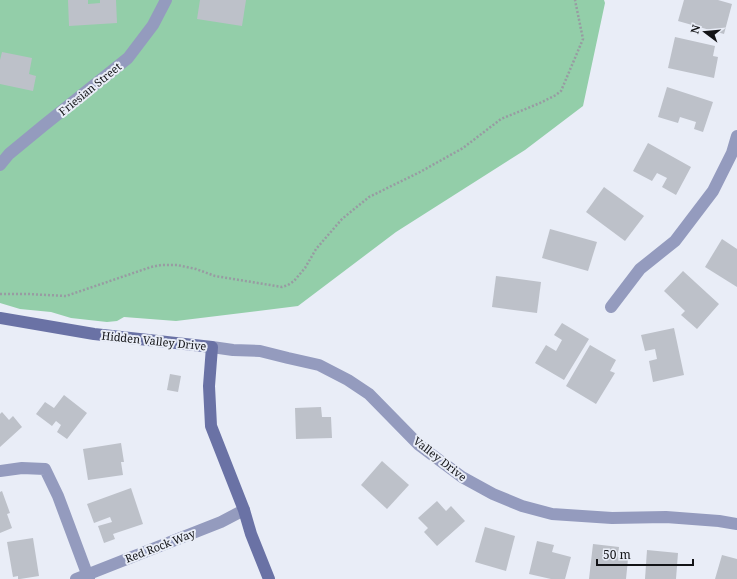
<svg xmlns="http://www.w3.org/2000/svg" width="737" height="579" font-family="'Noto Serif',serif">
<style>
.green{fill:#93cea9}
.building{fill:#bdc1c9}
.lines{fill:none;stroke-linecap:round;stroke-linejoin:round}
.path{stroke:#989ba2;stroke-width:2.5;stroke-dasharray:2 2;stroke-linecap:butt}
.street{stroke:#949bbe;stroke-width:12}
.secondary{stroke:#6a72a5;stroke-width:12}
.labels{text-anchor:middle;stroke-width:4;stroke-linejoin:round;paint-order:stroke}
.street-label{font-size:11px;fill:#131417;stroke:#e9edf7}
</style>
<rect width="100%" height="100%" fill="#e9edf7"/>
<polygon class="green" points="0,0 604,0 605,3 583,106 525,150 396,232 298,306 176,321 124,317 117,321 107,322 71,318 51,312 20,309 0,303"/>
<g class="building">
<polygon points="68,0 88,0 88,4 100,3 100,0 116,0 117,23 69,26"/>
<polygon points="200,0 246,0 242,26 197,19"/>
<polygon points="684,0 718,0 732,4 724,34 678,21"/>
<polygon points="675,37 715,46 713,56 718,57 714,78 668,68"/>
<polygon points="2,52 32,58 29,74 36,76 33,91 0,84 0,60"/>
<polygon points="667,87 713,102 703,132 694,129 696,122 680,117 678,123 658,117"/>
<polygon points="648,143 691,167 676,195 662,187 667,178 657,173 652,181 633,171"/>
<polygon points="604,187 644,216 625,241 586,212"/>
<polygon points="550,229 597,242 588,271 542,258"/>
<polygon points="722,239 737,249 737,287 705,267"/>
<polygon points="683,271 719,304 697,329 681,315 685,311 664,291"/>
<polygon points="496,276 541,282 537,313 492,307"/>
<polygon points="562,323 589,339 564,380 535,363 546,345 556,351 562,340 554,335"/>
<polygon points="674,328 684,375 653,382 649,361 657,359 655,349 645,351 641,335"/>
<polygon points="590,345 616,360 610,371 615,373 596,404 566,386"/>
<polygon points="170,374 181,376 178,392 167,390"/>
<polygon points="64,395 87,413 67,439 57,432 61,425 56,421 52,426 36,414 45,402 54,408"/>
<polygon points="321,407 322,417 331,417 332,438 296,439 295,408"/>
<polygon points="2,412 9,420 13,416 22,427 0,447 0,414"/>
<polygon points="121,443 124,462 121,462 123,475 88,480 83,449"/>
<polygon points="382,461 409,485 387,509 361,485"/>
<polygon points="131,488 143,524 113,534 115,539 104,543 98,526 112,522 110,517 94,523 87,504"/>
<polygon points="2,491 10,513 7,514 12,528 0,533 0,492"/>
<polygon points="437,501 446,511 451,506 465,521 437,546 424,532 428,528 418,518"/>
<polygon points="485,527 515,536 506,571 475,562"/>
<polygon points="33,538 39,576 20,579 18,579 18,576 13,577 7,542"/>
<polygon points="537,541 554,545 552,552 571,557 565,579 551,579 529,574"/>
<polygon points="593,544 619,547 618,557 628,559 626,579 589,579"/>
<polygon points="647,550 678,553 676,579 645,579"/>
<polygon points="722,555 737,559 737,579 715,579"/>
</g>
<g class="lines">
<polyline class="path" points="0,294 28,294 66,296 151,267 161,265 177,265 196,269 215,276 270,285 282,287 288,285 294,281 305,268 316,249 342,219 369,197 420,172 463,148 501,119 540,103 556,95 561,91 583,39 575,0"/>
<g class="street">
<polyline points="0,165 9,154 43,126 128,58 153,25 166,0"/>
<polyline points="611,307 640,269 675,241 713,191 732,153 737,136"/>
<polyline points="212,347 233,350 260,351 288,358 319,365 348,380 369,394 419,445 462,477 493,494 522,506 552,514 612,518 666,517 719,521 737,524"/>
<polyline points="0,471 22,468 45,469 58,496 89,579"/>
<polyline points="76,579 221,522 244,510"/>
</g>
<polyline class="secondary" points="0,318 94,334 212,347 209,386 211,426 244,510 251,534 269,579"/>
</g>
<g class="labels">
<g class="street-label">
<text transform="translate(90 89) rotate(-39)" y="4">Friesian Street</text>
<text transform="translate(154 341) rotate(6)" y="4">Hidden Valley Drive</text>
<text transform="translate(440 459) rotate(38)" y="4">Valley Drive</text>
<text transform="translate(160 546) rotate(-21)" y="4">Red Rock Way</text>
</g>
</g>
<g transform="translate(705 32) rotate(286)" stroke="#e9edf7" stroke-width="3" paint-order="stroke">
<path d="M0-3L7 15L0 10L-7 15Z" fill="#131417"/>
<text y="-6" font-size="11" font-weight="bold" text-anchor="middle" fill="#131417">N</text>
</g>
<path d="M597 559v6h96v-6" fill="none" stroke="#131417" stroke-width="2"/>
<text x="603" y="559" font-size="12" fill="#131417" stroke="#e9edf7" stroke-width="3" paint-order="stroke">50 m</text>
</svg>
